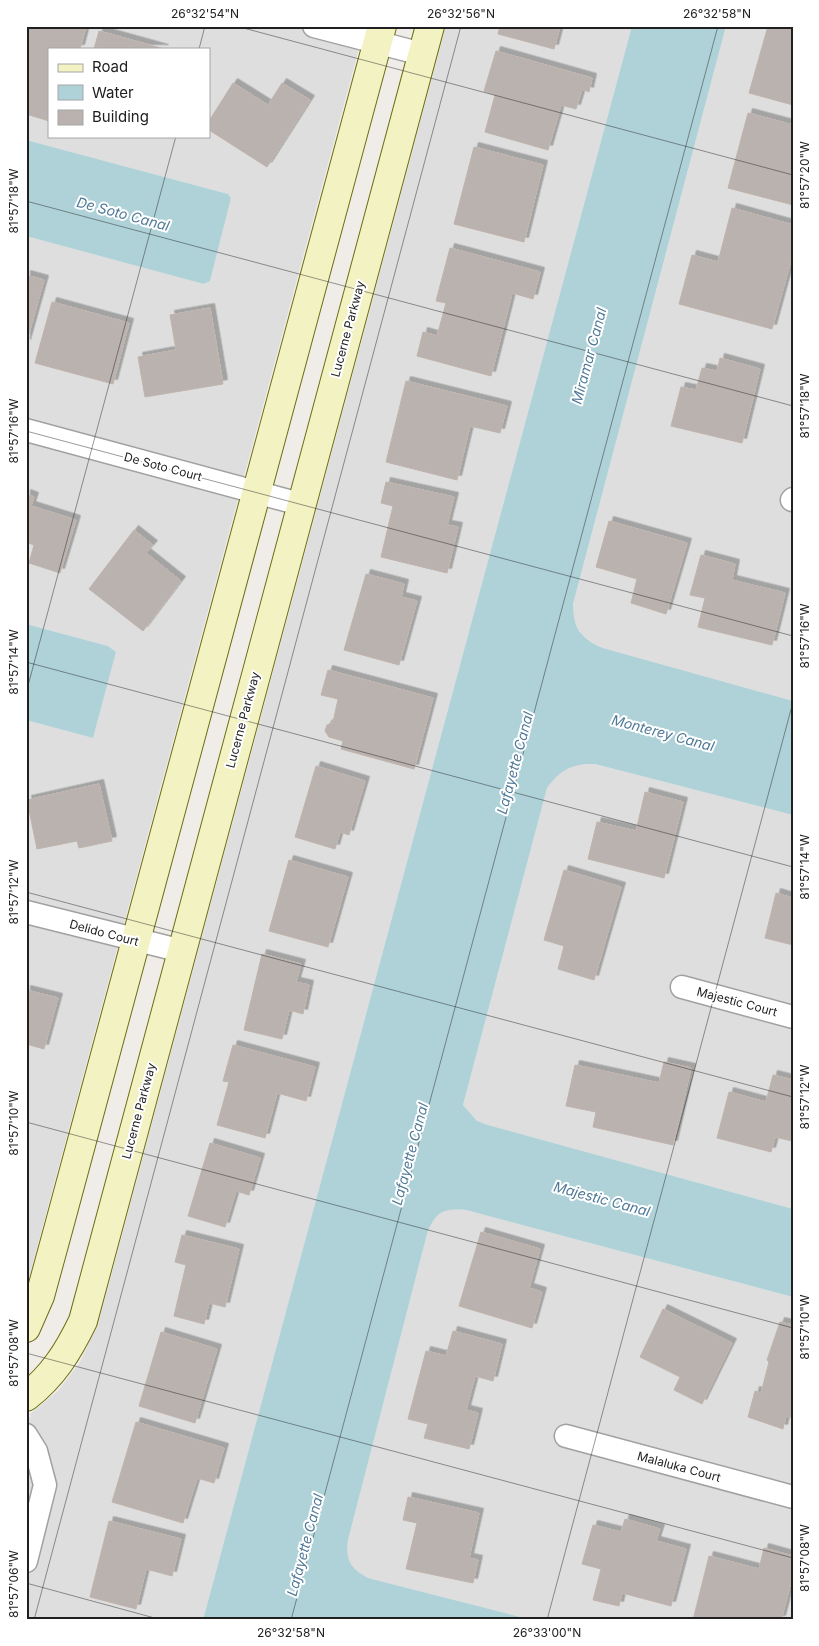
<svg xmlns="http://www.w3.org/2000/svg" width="819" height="1646" font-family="Inter,sans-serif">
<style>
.residential{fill:#dedede;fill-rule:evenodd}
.water{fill:#aed2d8}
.building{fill:#b9b2ae;stroke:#c0b3ac;filter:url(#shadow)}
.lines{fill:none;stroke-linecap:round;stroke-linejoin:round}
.street-casing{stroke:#a1a1a1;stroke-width:25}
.secondary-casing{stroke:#6c6e11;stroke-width:30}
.street{stroke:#fff;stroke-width:22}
.secondary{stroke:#f3f2c3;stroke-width:28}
.ticks{fill:none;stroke:#202020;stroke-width:1;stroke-opacity:0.45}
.labels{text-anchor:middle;stroke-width:4;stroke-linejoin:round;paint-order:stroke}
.street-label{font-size:12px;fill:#202020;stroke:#fff}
.water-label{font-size:14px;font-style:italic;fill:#4f7997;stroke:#fff}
.neatline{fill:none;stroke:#202020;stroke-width:2}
.ticks-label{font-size:12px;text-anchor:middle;fill:#202020}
</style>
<defs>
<filter id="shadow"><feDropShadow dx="4.5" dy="-4.5" stdDeviation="0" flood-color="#0004"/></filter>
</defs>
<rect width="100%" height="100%" fill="#f0ede8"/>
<g class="residential">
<path d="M 26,26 L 365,26 L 26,1288 L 26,720 L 93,738 L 116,652 L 108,646 L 26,624 L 26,236 L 205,284 L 210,281 L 231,198 L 228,194 L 26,140 ZM 49,49 L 209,49 L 209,136 L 49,136 Z"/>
<polygon points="446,26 632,26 203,1620 26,1620 26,1419 31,1417 30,1414 58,1391 80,1362 98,1325"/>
<polygon points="726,26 793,26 793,701 603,648 583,638 573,618 573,604"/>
<polygon points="581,763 595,764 793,815 793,1209 488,1125 477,1121 463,1105 547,788 555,776 567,767"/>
<polygon points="452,1209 466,1210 793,1297 793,1620 532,1620 368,1578 357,1573 348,1562 346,1552 348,1540 427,1234 432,1220 440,1213"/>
</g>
<g class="water">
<path d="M 632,26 L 726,26 L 573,604 C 573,628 581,639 603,648 L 793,701 L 793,815 L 595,764 C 572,763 560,770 547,788 L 463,1105 L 477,1121 L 488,1125 L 793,1209 L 793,1297 L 466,1210 C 443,1208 435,1212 427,1234 L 348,1540 C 345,1559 350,1569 368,1578 L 532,1620 L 203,1620 Z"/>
<polygon points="26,140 228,194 231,198 210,281 204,284 26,236"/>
<polygon points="26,624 108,646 116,652 93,738 26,720"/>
</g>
<g class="building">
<polygon points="39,26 86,26 80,49 49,49 49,121 26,114 26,27 38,30"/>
<polygon points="500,26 560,26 554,49 498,34"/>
<polygon points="768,26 793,26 793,105 749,93"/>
<polygon points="99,31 164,49 94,49"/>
<polygon points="496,51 592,78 589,92 582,89 576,109 561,105 548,150 485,132 495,95 484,91"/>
<polygon points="233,83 268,105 282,83 310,100 267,167 209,130 209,121"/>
<polygon points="748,113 793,125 793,205 728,188"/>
<polygon points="474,147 543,165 524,242 454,224"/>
<polygon points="732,208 793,225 793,253 772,329 679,304 692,255 718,262"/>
<polygon points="450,248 540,272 533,299 512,293 491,376 417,356 423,332 437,336 446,303 436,301"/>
<polygon points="26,275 44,280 26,344"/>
<polygon points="52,302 129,323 113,384 35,363"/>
<polygon points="210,308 223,384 145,397 138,357 176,350 170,315"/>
<polygon points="720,358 760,369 742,443 671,426 681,387 696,390 702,368 717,371"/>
<polygon points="406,381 507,406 500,433 470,426 457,480 386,462"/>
<polygon points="386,482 454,497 447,525 458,527 447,573 381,557 393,506 381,503"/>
<polygon points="26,494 34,497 31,506 76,520 60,573 29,563 34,545 26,542"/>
<polygon points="609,521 687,543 666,614 631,603 637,579 596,567"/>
<polygon points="134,530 153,545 146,553 181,581 143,631 89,589"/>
<polygon points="701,555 735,564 732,580 785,593 772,645 698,627 705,598 690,595"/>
<polygon points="366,574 404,584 401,597 417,601 399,665 344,650"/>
<polygon points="328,670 433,698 414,769 341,749 343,741 329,737 325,731 327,725 333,722 338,699 321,695"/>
<polygon points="316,766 365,781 349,835 340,832 335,849 295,837"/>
<polygon points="99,784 112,841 79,848 77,841 37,849 27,800"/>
<polygon points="645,792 683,802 664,878 588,859 597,822 636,831"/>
<polygon points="289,860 348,877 328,947 269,931"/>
<polygon points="564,870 621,887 594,980 558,969 564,946 544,940"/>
<polygon points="776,893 793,898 793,945 765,938"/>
<polygon points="262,954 301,964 296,982 309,985 303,1014 289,1010 282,1039 244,1030"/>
<polygon points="26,990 58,998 44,1049 26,1044"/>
<polygon points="233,1045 315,1067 306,1101 277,1093 265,1138 217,1125 229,1082 223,1081"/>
<polygon points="664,1062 691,1068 673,1145 593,1127 596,1112 566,1106 575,1065 659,1083"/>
<polygon points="773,1075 793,1080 792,1141 775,1137 771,1152 717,1138 729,1092 766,1102"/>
<polygon points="210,1143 260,1158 249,1195 236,1191 225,1227 188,1216"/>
<polygon points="481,1232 540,1249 529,1288 542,1292 532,1328 459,1306"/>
<polygon points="182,1235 239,1249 225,1307 209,1303 204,1324 174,1316 186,1265 175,1262"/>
<polygon points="663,1309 732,1343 702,1404 674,1390 680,1377 640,1357"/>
<polygon points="780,1322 793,1325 793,1418 786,1416 783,1429 748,1417 755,1391 761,1393 769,1362 767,1360"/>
<polygon points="453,1331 502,1344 493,1381 475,1376 466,1410 478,1413 469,1449 424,1438 428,1424 408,1419 426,1351 446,1356"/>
<polygon points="161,1332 217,1349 195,1423 139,1406"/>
<polygon points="136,1422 224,1448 214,1483 197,1478 183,1523 112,1502"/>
<polygon points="408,1497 479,1513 469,1558 478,1560 473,1583 406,1569 417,1523 403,1520"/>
<polygon points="625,1519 660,1529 656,1541 686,1549 671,1606 622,1593 619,1606 593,1600 601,1569 582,1564 593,1525 621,1532"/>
<polygon points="109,1521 181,1539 172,1576 146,1569 136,1609 90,1597"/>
<polygon points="764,1548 793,1556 793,1574 781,1620 693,1620 709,1556 759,1569"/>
</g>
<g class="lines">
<defs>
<g id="street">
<polyline points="314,26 422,54"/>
<polyline points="26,430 300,504"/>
<polyline points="792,500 793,499"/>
<polyline points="26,912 182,951"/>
<polyline points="682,987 793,1017"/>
<polyline points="26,1435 36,1451 45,1485 26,1561"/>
<polyline points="566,1436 793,1497"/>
</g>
<g id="secondary">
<polyline points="26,1328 40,1296 58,1230 382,26"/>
<path d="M 26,1397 C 53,1376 68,1352 83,1321 L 430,26"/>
</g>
</defs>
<use href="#street" class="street-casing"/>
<use href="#secondary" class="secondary-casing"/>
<use href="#street" class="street"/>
<use href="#secondary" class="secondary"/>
</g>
<path class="ticks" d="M 236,26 L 793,175M 199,49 L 205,26M 26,201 L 793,406M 26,431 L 793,636M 26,662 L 793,867M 26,693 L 176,136M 26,892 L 793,1097M 26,1122 L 793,1328M 26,1353 L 793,1558M 26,1583 L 162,1620M 34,1620 L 461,26M 291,1620 L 718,26M 547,1620 L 793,702"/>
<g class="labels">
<g class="street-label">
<text transform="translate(348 329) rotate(-75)" y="4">Lucerne Parkway</text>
<text transform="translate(163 467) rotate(15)" y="4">De Soto Court</text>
<text transform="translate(243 720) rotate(-75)" y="4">Lucerne Parkway</text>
<text transform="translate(104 933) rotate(15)" y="4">Delido Court</text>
<text transform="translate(737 1002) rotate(15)" y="4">Majestic Court</text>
<text transform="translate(139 1111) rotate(-75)" y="4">Lucerne Parkway</text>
<text transform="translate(679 1467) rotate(15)" y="4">Malaluka Court</text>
</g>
<g class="water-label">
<text transform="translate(123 214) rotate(15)" y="5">De Soto Canal</text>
<text transform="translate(589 356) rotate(-75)" y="5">Miramar Canal</text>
<text transform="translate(663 733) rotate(15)" y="5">Monterey Canal</text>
<text transform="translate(515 763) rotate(-75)" y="5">Lafayette Canal</text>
<text transform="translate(410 1154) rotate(-75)" y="5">Lafayette Canal</text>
<text transform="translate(602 1199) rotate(15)" y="5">Majestic Canal</text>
<text transform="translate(305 1545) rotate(-75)" y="5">Lafayette Canal</text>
</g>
</g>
<rect width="819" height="1646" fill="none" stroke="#ffffff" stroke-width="55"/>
<rect x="48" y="48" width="162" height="90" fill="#ffffff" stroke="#a6a6a6"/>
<rect x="58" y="64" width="25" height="8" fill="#f3f2c3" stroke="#a6a6a6"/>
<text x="92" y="72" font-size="15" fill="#202020">Road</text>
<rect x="58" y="85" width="25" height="15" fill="#aed2d8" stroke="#a6a6a6"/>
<text x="92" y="98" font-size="15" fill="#202020">Water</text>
<rect x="58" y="110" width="25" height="15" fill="#b9b2ae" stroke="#a6a6a6"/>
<text x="92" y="122" font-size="15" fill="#202020">Building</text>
<rect x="28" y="28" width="764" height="1590" class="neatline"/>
<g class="ticks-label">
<text x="205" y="18">26°32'54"N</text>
<text x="461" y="18">26°32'56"N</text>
<text x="717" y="18">26°32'58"N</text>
<text transform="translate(805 175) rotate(-90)" y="4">81°57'20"W</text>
<text transform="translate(14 201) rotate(-90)" y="4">81°57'18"W</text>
<text transform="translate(805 406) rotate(-90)" y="4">81°57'18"W</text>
<text transform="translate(14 431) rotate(-90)" y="4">81°57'16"W</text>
<text transform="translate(805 636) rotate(-90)" y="4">81°57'16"W</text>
<text transform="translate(14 662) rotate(-90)" y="4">81°57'14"W</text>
<text transform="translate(805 867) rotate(-90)" y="4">81°57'14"W</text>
<text transform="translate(14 892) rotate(-90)" y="4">81°57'12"W</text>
<text transform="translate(805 1097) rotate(-90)" y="4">81°57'12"W</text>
<text transform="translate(14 1123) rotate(-90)" y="4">81°57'10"W</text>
<text transform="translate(805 1327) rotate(-90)" y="4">81°57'10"W</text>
<text transform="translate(14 1353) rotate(-90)" y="4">81°57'08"W</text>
<text transform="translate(805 1558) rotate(-90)" y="4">81°57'08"W</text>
<text transform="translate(14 1584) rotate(-90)" y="4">81°57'06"W</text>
<text x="291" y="1637">26°32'58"N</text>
<text x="547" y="1637">26°33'00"N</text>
</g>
</svg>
